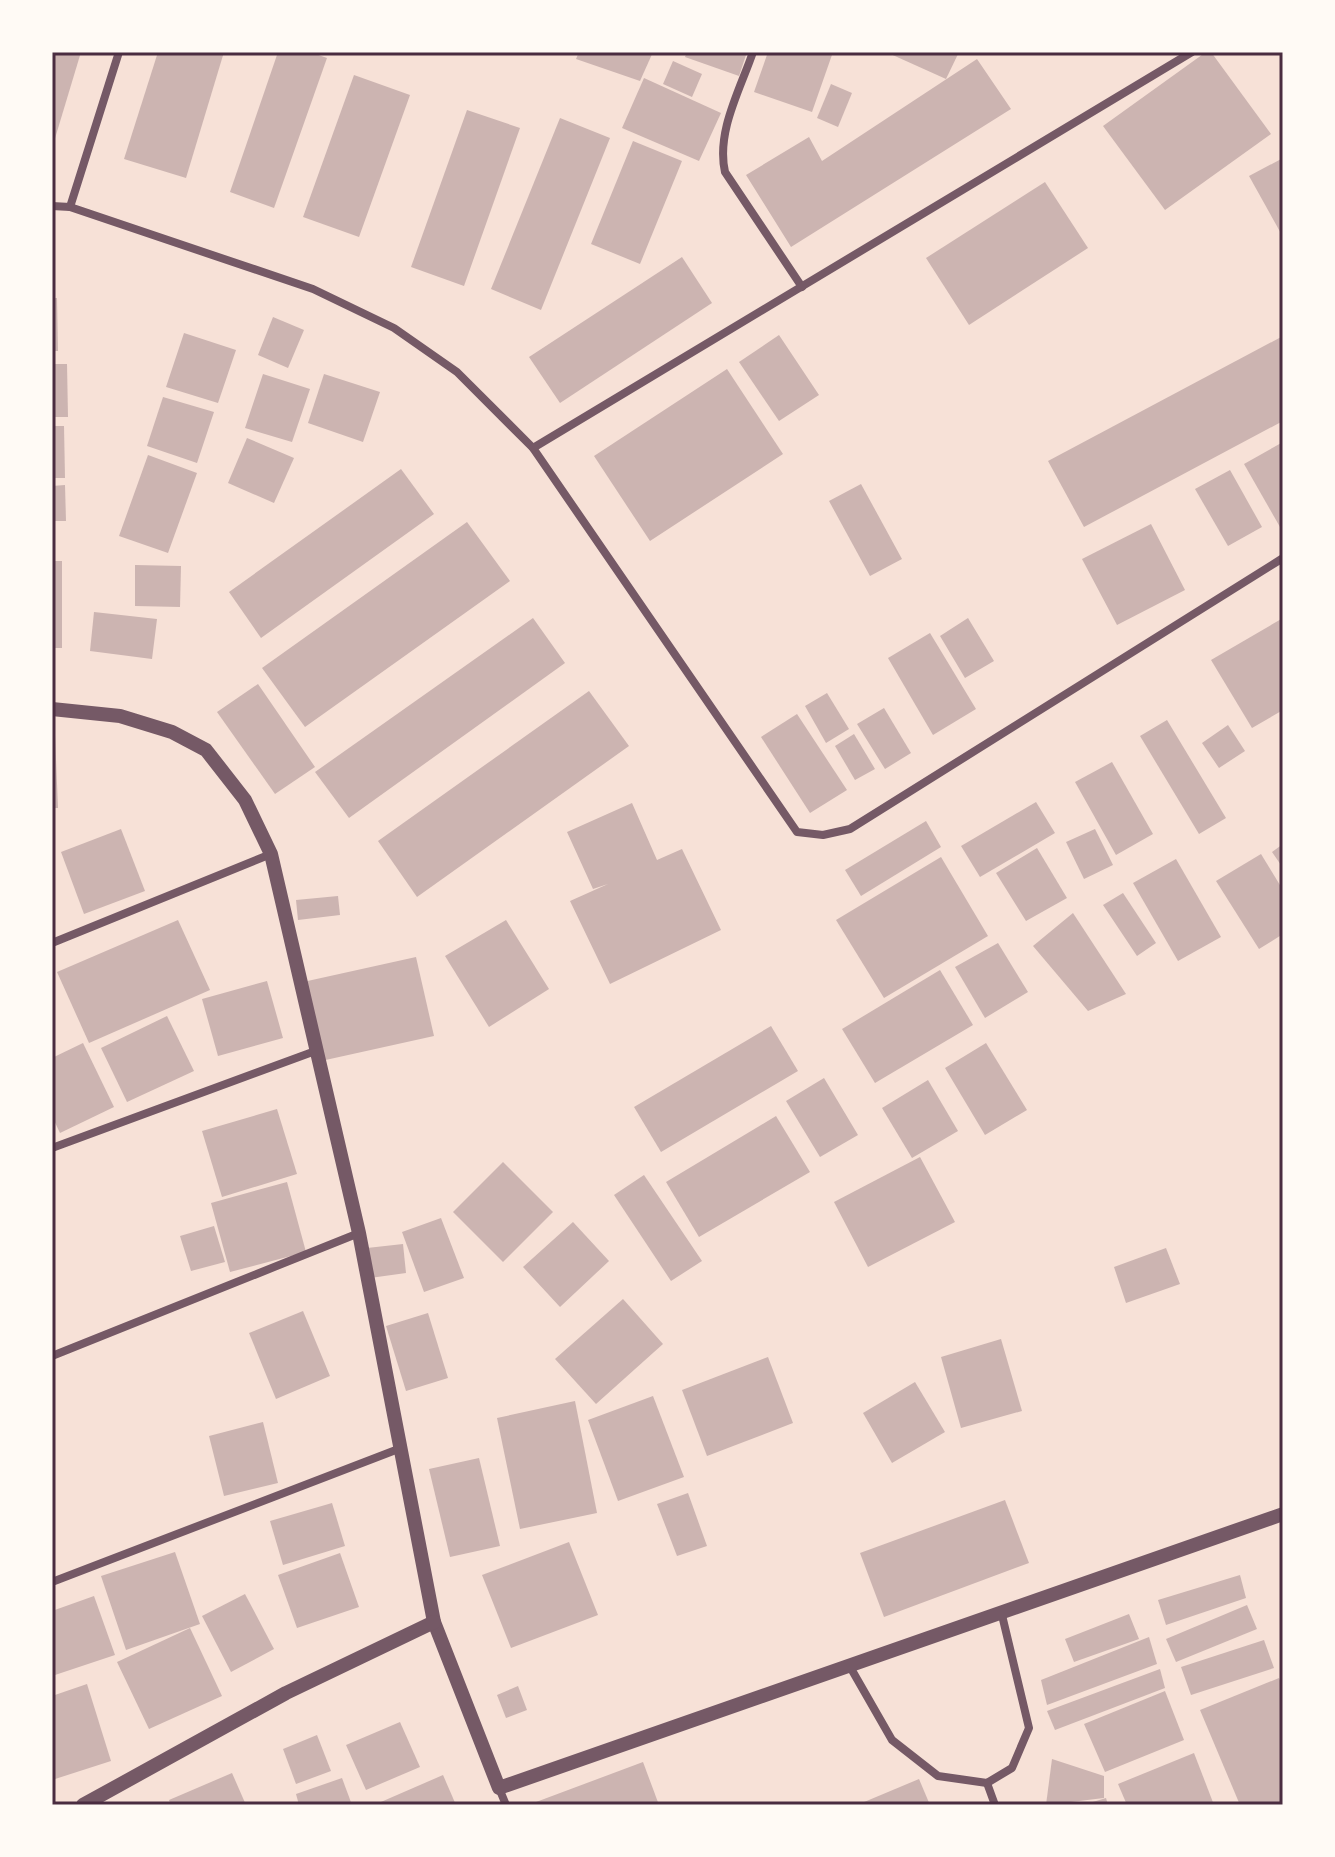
<svg xmlns="http://www.w3.org/2000/svg" width="1335" height="1857" font-family="Merriweather,serif">
<style>
.building{fill:#ccb4b1}
.lines{fill:none;stroke-linecap:round;stroke-linejoin:round}
.minor{stroke:#755966;stroke-width:8}
.tertiary{stroke:#755966;stroke-width:14}
.neatline{fill:none;stroke:#4a2c40;stroke-width:3}
</style>
<rect width="100%" height="100%" fill="#f7e1d7"/>
<g class="building">
<polygon points="52,52 81,52 53,145 52,145"/>
<polygon points="158,52 224,52 186,178 124,159"/>
<polygon points="278,52 310,52 327,58 274,208 230,192"/>
<polygon points="579,52 653,52 640,81 576,59"/>
<polygon points="687,52 747,52 739,76 685,57"/>
<polygon points="768,52 833,52 812,112 754,92"/>
<polygon points="886,52 959,52 946,79"/>
<polygon points="1206,52 1211,52 1271,134 1165,210 1103,126"/>
<polygon points="977,59 1011,109 791,247 746,175 809,137 822,161"/>
<polygon points="673,61 702,74 692,97 663,84"/>
<polygon points="354,75 410,95 359,237 303,217"/>
<polygon points="644,78 721,113 699,161 622,128"/>
<polygon points="831,84 852,93 838,127 817,118"/>
<polygon points="467,110 520,128 464,286 411,267"/>
<polygon points="560,118 610,138 541,310 491,289"/>
<polygon points="633,141 682,161 640,264 591,244"/>
<polygon points="1283,158 1283,237 1249,176"/>
<polygon points="1045,182 1088,248 969,325 926,258"/>
<polygon points="682,257 712,303 560,403 529,357"/>
<polygon points="52,298 57,298 58,351 52,351"/>
<polygon points="273,317 304,330 288,368 258,355"/>
<polygon points="184,333 236,350 218,403 166,387"/>
<polygon points="779,335 819,395 779,421 739,362"/>
<polygon points="1283,336 1283,421 1084,527 1048,461"/>
<polygon points="52,364 67,364 68,417 52,417"/>
<polygon points="727,369 783,454 650,541 594,456"/>
<polygon points="263,374 310,389 292,442 245,428"/>
<polygon points="324,374 380,392 363,442 308,423"/>
<polygon points="163,397 214,412 197,463 147,446"/>
<polygon points="52,426 64,426 65,478 52,478"/>
<polygon points="247,438 294,458 274,503 228,483"/>
<polygon points="1283,442 1283,525 1280,527 1244,464"/>
<polygon points="148,455 197,473 168,553 119,536"/>
<polygon points="401,469 434,514 261,638 229,592"/>
<polygon points="1230,470 1262,527 1228,546 1195,489"/>
<polygon points="861,484 902,559 870,576 829,501"/>
<polygon points="65,485 66,521 52,521 52,486"/>
<polygon points="467,522 510,581 305,727 262,668"/>
<polygon points="1151,524 1185,590 1117,625 1082,559"/>
<rect x="52" y="561" width="10" height="87"/>
<polygon points="135,565 181,566 180,607 135,606"/>
<polygon points="94,612 157,619 152,659 90,651"/>
<polygon points="533,618 565,663 349,818 315,772"/>
<polygon points="968,618 994,661 965,678 940,636"/>
<polygon points="1283,618 1283,710 1252,728 1211,660"/>
<polygon points="930,633 976,709 933,735 888,658"/>
<polygon points="258,684 315,767 275,794 217,712"/>
<polygon points="589,691 629,746 417,897 378,841"/>
<polygon points="827,693 849,729 826,743 805,706"/>
<polygon points="884,708 911,753 885,769 857,724"/>
<polygon points="797,714 847,790 810,813 761,737"/>
<polygon points="1167,720 1226,818 1199,834 1140,736"/>
<polygon points="1228,725 1245,751 1219,768 1202,743"/>
<polygon points="854,734 875,769 855,780 835,746"/>
<polygon points="52,735 55,735 58,808 52,808"/>
<polygon points="1112,762 1153,834 1116,855 1075,782"/>
<polygon points="1036,802 1055,833 980,877 961,846"/>
<polygon points="632,803 657,860 682,849 721,930 610,984 570,901 608,884 593,889 567,832"/>
<polygon points="926,821 941,847 861,896 845,870"/>
<polygon points="121,829 145,891 84,914 61,852"/>
<polygon points="1095,829 1113,865 1084,879 1066,842"/>
<polygon points="1283,844 1283,868 1272,852"/>
<polygon points="1037,848 1067,898 1026,921 996,873"/>
<polygon points="1261,854 1283,890 1283,934 1259,949 1216,881"/>
<polygon points="941,857 988,936 884,998 836,920"/>
<polygon points="1176,859 1221,937 1178,961 1133,883"/>
<polygon points="1123,893 1156,943 1137,956 1103,905"/>
<polygon points="338,896 340,915 298,920 296,900"/>
<polygon points="1073,913 1126,994 1088,1011 1033,946"/>
<polygon points="178,920 210,990 89,1043 57,972"/>
<polygon points="506,920 549,989 489,1027 445,956"/>
<polygon points="998,943 1028,992 985,1018 955,967"/>
<polygon points="416,957 434,1036 321,1061 303,982"/>
<polygon points="940,970 973,1025 875,1083 842,1029"/>
<polygon points="267,981 283,1038 218,1056 202,999"/>
<polygon points="167,1016 194,1071 127,1102 101,1048"/>
<polygon points="771,1026 798,1071 661,1152 634,1107"/>
<polygon points="83,1043 114,1107 60,1133 52,1116 52,1058"/>
<polygon points="986,1043 1027,1110 985,1135 945,1068"/>
<polygon points="824,1078 858,1135 820,1157 786,1101"/>
<polygon points="928,1080 958,1131 912,1158 882,1108"/>
<polygon points="277,1109 297,1174 222,1197 202,1131"/>
<polygon points="776,1116 810,1172 699,1237 666,1182"/>
<polygon points="920,1157 955,1222 868,1267 834,1202"/>
<polygon points="503,1162 553,1212 503,1262 453,1212"/>
<polygon points="644,1175 702,1261 671,1281 614,1195"/>
<polygon points="287,1182 306,1252 230,1272 211,1203"/>
<polygon points="441,1218 464,1278 424,1292 402,1232"/>
<polygon points="573,1222 609,1261 560,1307 523,1267"/>
<polygon points="214,1226 225,1262 191,1271 180,1236"/>
<polygon points="403,1244 406,1273 370,1278 367,1248"/>
<polygon points="1166,1248 1180,1284 1126,1303 1114,1267"/>
<polygon points="623,1299 663,1344 596,1404 555,1359"/>
<polygon points="303,1311 330,1376 276,1399 249,1333"/>
<polygon points="428,1313 448,1378 406,1391 386,1326"/>
<polygon points="1001,1339 1022,1411 961,1428 941,1357"/>
<polygon points="768,1357 793,1423 707,1456 682,1390"/>
<polygon points="915,1382 945,1432 892,1463 863,1413"/>
<polygon points="653,1396 684,1477 618,1501 588,1420"/>
<polygon points="575,1401 597,1513 520,1529 497,1418"/>
<polygon points="263,1422 278,1483 224,1496 209,1436"/>
<polygon points="479,1458 500,1546 450,1557 429,1469"/>
<polygon points="688,1493 707,1546 677,1556 657,1504"/>
<polygon points="1005,1500 1029,1563 884,1617 860,1553"/>
<polygon points="332,1503 345,1546 283,1565 270,1521"/>
<polygon points="569,1542 598,1615 511,1648 482,1575"/>
<polygon points="175,1552 200,1624 126,1650 101,1576"/>
<polygon points="340,1553 359,1607 297,1628 278,1575"/>
<polygon points="1240,1575 1246,1598 1166,1625 1158,1600"/>
<polygon points="245,1594 274,1649 231,1672 202,1616"/>
<polygon points="94,1596 115,1655 52,1676 52,1611"/>
<polygon points="1247,1605 1257,1629 1176,1662 1166,1639"/>
<polygon points="1129,1614 1139,1639 1074,1662 1065,1639"/>
<polygon points="190,1628 222,1696 149,1729 117,1662"/>
<polygon points="1149,1637 1157,1664 1047,1705 1041,1680"/>
<polygon points="1264,1640 1274,1668 1191,1695 1181,1667"/>
<polygon points="1160,1669 1165,1688 1055,1730 1047,1711"/>
<polygon points="1279,1678 1283,1687 1283,1802 1277,1805 1240,1805 1200,1710"/>
<polygon points="87,1684 111,1761 52,1780 52,1696"/>
<polygon points="518,1686 527,1710 506,1718 497,1695"/>
<polygon points="1165,1691 1184,1740 1105,1772 1084,1724"/>
<polygon points="400,1722 420,1767 366,1790 346,1745"/>
<polygon points="317,1735 331,1771 296,1784 283,1749"/>
<polygon points="1194,1753 1214,1805 1127,1805 1118,1784"/>
<polygon points="1052,1759 1104,1776 1104,1798 1046,1805"/>
<polygon points="643,1762 659,1805 528,1805"/>
<polygon points="232,1773 246,1805 171,1805 169,1800"/>
<polygon points="443,1775 456,1805 374,1805"/>
<polygon points="342,1778 352,1805 299,1805 296,1794"/>
<polygon points="919,1779 930,1805 857,1805"/>
<polygon points="1106,1798 1108,1805 1087,1805 1086,1804"/>
</g>
<g class="lines">
<g class="minor">
<path d="M 753,52 C 740,90 716,132 725,172 L 802,287"/>
<polyline points="52,206 70,207 313,289 394,328 457,372 533,448 797,832 823,835 850,829 1283,558"/>
<polyline points="70,207 119,52"/>
<polyline points="533,448 1192,52"/>
<polyline points="52,943 271,854"/>
<polyline points="52,1148 318,1050"/>
<polyline points="52,1356 359,1233"/>
<polyline points="52,1582 401,1448"/>
<polyline points="849,1665 892,1740 938,1776 987,1783 1012,1768 1029,1728 1001,1611"/>
<polyline points="987,1783 995,1805"/>
<polyline points="499,1788 506,1805"/>
</g>
<g class="tertiary">
<polyline points="52,709 120,716 172,732 206,750 245,800 271,854 359,1233 434,1622 499,1788 1283,1514"/>
<polyline points="83,1805 286,1693 434,1622"/>
</g>
</g>
<rect width="1335" height="1857" fill="none" stroke="#fffaf5" stroke-width="108"/>
<rect x="54" y="54" width="1227" height="1749" class="neatline"/>
</svg>
